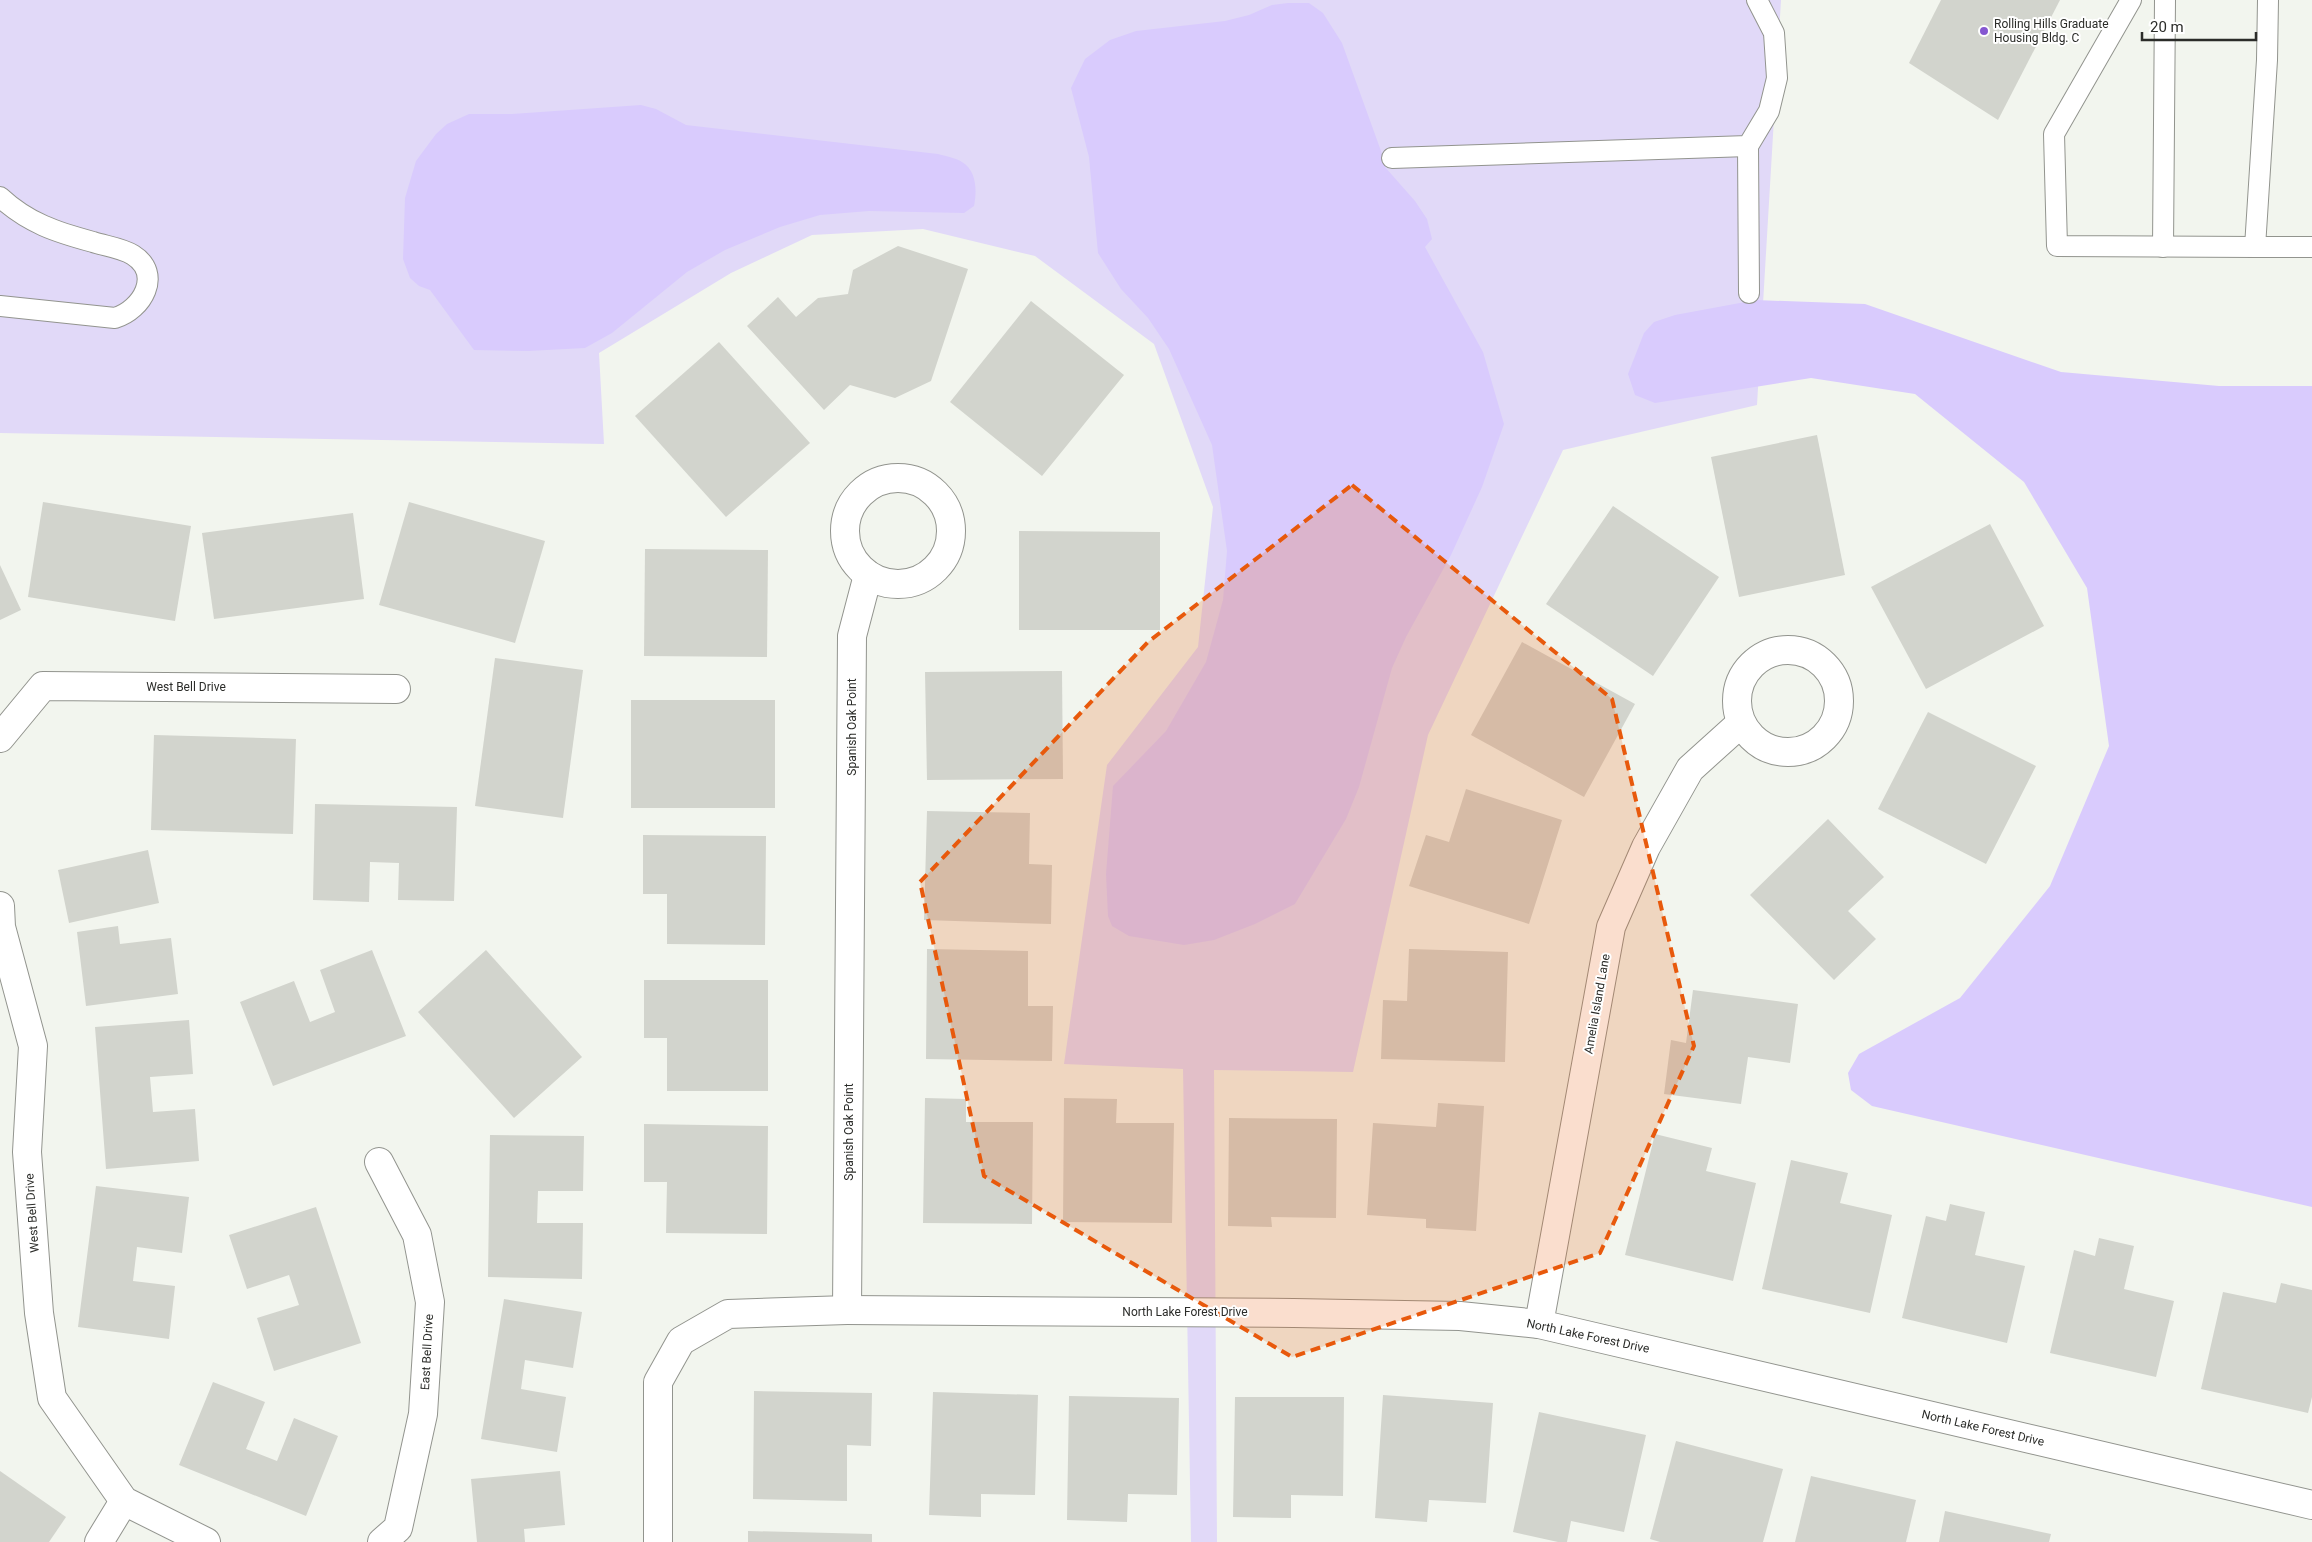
<svg xmlns="http://www.w3.org/2000/svg" width="2312" height="1542" font-family="Roboto,sans-serif">
<style>
.green{fill:#e1d9f8}
.water{fill:#d9cbfd}
.building{fill:#d2d4cd}
.lines{fill:none;stroke-linecap:round;stroke-linejoin:round}
.service-casing{stroke:#92948e;stroke-width:22}
.minor-casing{stroke:#92948e;stroke-width:30}
.service{stroke:#fff;stroke-width:20}
.minor{stroke:#fff;stroke-width:28}
.marked{fill:#e8590c;fill-opacity:0.2;stroke:#e8590c;stroke-width:4;stroke-dasharray:10 6;stroke-linejoin:round}
.poi-dot{fill:#8557d1;stroke:#fff;stroke-width:2}
.labels{text-anchor:middle;stroke-width:4;stroke-linejoin:round;paint-order:stroke}
.poi-label{font-size:12px;fill:#2b2c29;stroke:#fff;text-anchor:start}
.street-label{font-size:12px;fill:#2b2c29;stroke:#fff}
</style>
<rect width="100%" height="100%" fill="#f2f5ee"/>
<polygon class="green" points="0,0 1781,0 1757,405 1563,450 1428,735 1353,1072 1214,1070 1217,1542 1191,1542 1183,1069 1064,1064 1107,765 1198,647 1213,507 1154,344 1035,256 923,229 812,235 731,273 599,353 604,444 0,433"/>
<g class="water">
<polygon points="1288,3 1309,3 1323,13 1342,43 1381,151 1385,167 1415,201 1427,219 1432,239 1425,247 1483,352 1504,424 1482,487 1451,555 1406,637 1392,668 1359,787 1346,819 1295,904 1255,924 1214,940 1184,945 1129,936 1112,926 1108,916 1106,874 1113,786 1166,731 1206,662 1223,600 1227,551 1212,445 1169,349 1148,318 1121,289 1098,253 1089,157 1071,88 1085,59 1110,40 1136,31 1225,21 1249,15 1272,5"/>
<path d="M 641,105 L 656,109 L 686,125 L 938,154 C 945,156 956,158 962,162 C 977,171 977,191 974,206 L 964,213 L 869,211 L 820,215 L 780,227 L 725,250 L 687,272 L 612,333 L 585,348 L 528,351 L 474,350 L 430,290 L 419,286 L 410,278 L 403,259 L 405,198 L 416,161 L 436,134 L 447,124 L 469,114 L 512,114 Z"/>
<polygon points="1756,300 1865,304 2061,372 2219,386 2312,386 2312,1207 1872,1106 1851,1090 1848,1073 1859,1054 1960,998 2050,886 2109,746 2087,588 2024,482 1915,394 1811,378 1655,403 1635,395 1628,374 1644,333 1654,322 1675,315"/>
</g>
<g class="building">
<polygon points="1941,0 2060,0 1998,120 1909,63"/>
<polygon points="898,246 968,269 931,381 895,398 850,385 824,410 747,326 778,297 796,317 818,298 848,294 853,270"/>
<polygon points="1031,301 1124,375 1042,476 950,402"/>
<polygon points="719,342 810,443 726,517 635,416"/>
<polygon points="1817,435 1845,575 1739,597 1711,457"/>
<polygon points="43,502 191,526 175,621 28,597"/>
<polygon points="409,502 545,541 515,643 379,605"/>
<polygon points="1613,506 1719,577 1653,676 1546,604"/>
<polygon points="353,513 364,599 214,619 202,533"/>
<polygon points="1990,524 2044,626 1926,689 1871,587"/>
<polygon points="1019,531 1160,532 1160,630 1019,630"/>
<polygon points="645,549 768,550 767,657 644,656"/>
<polygon points="0,565 21,610 0,620"/>
<polygon points="1522,642 1635,704 1584,797 1471,735"/>
<polygon points="495,658 583,670 563,818 475,806"/>
<polygon points="1062,671 1063,779 927,780 925,672"/>
<rect x="631" y="700" width="144" height="108"/>
<polygon points="1928,712 2036,766 1986,864 1878,809"/>
<polygon points="154,735 296,739 293,834 151,830"/>
<polygon points="1466,789 1562,820 1529,924 1409,886 1426,835 1449,842"/>
<polygon points="315,804 457,807 454,901 398,900 399,863 370,862 369,902 313,900"/>
<polygon points="927,811 1030,813 1029,864 1052,865 1051,924 924,920"/>
<polygon points="1828,819 1884,877 1848,911 1876,939 1834,980 1750,895"/>
<polygon points="643,835 766,836 765,945 667,944 667,894 643,894"/>
<polygon points="148,850 159,903 69,923 58,870"/>
<polygon points="118,926 120,944 171,938 178,994 86,1006 77,932"/>
<polygon points="927,949 1028,951 1028,1006 1053,1006 1052,1061 926,1059"/>
<polygon points="1409,949 1508,952 1505,1062 1381,1059 1383,1000 1407,1001"/>
<polygon points="372,950 406,1036 273,1086 240,1002 294,981 310,1022 335,1012 320,970"/>
<polygon points="486,950 582,1057 514,1118 418,1012"/>
<polygon points="644,980 768,980 768,1091 667,1091 667,1038 644,1038"/>
<polygon points="1693,990 1798,1004 1790,1063 1748,1057 1741,1104 1664,1094 1671,1040 1686,1043"/>
<polygon points="189,1020 193,1074 150,1077 153,1112 195,1109 199,1161 106,1169 95,1027"/>
<polygon points="925,1098 966,1099 966,1122 1033,1122 1032,1224 923,1223"/>
<polygon points="1064,1098 1117,1099 1116,1123 1174,1123 1172,1223 1063,1222"/>
<polygon points="1438,1103 1484,1106 1476,1231 1426,1228 1426,1219 1367,1215 1373,1123 1436,1127"/>
<polygon points="1229,1118 1337,1119 1336,1218 1271,1217 1272,1227 1228,1226"/>
<polygon points="644,1124 768,1126 767,1234 666,1233 667,1182 644,1182"/>
<polygon points="1655,1134 1712,1148 1706,1171 1756,1183 1733,1281 1625,1255"/>
<polygon points="490,1135 584,1136 583,1191 538,1191 537,1223 583,1223 582,1279 488,1277"/>
<polygon points="1791,1160 1848,1173 1840,1203 1892,1215 1870,1313 1762,1289"/>
<polygon points="96,1186 189,1197 182,1253 137,1247 133,1281 175,1286 169,1339 78,1327"/>
<polygon points="1950,1204 1985,1212 1975,1255 2025,1266 2007,1343 1902,1318 1926,1216 1946,1221"/>
<polygon points="316,1207 361,1343 274,1371 257,1318 299,1305 289,1275 247,1289 229,1235"/>
<polygon points="2099,1238 2134,1246 2124,1289 2174,1301 2156,1377 2050,1353 2074,1250 2095,1256"/>
<polygon points="2281,1283 2312,1290 2312,1397 2308,1413 2201,1389 2223,1292 2276,1303"/>
<polygon points="504,1299 582,1312 573,1368 525,1360 521,1389 566,1397 557,1452 481,1439"/>
<polygon points="213,1382 265,1402 246,1449 277,1461 294,1418 338,1436 306,1516 179,1465"/>
<polygon points="754,1391 872,1393 871,1446 847,1445 847,1501 753,1499"/>
<polygon points="933,1392 1038,1395 1035,1495 981,1494 981,1517 929,1515"/>
<polygon points="1383,1395 1493,1403 1486,1503 1429,1500 1427,1522 1375,1518"/>
<polygon points="1069,1396 1179,1398 1177,1495 1128,1494 1127,1522 1067,1520"/>
<polygon points="1235,1397 1344,1397 1343,1496 1291,1495 1291,1518 1233,1517"/>
<polygon points="1539,1412 1646,1435 1624,1532 1571,1521 1567,1542 1558,1542 1513,1532"/>
<polygon points="1676,1441 1783,1469 1763,1542 1660,1542 1650,1539"/>
<polygon points="0,1471 66,1517 49,1542 0,1542"/>
<polygon points="560,1471 565,1525 524,1529 525,1542 477,1542 471,1479"/>
<polygon points="1811,1476 1916,1500 1906,1542 1795,1542"/>
<polygon points="1945,1511 2051,1534 2049,1542 1939,1542"/>
<polygon points="748,1531 872,1534 872,1542 748,1542"/>
</g>
<g class="lines">
<defs>
<g id="service">
<polyline points="2131,0 2054,134 2057,246 2255,247"/>
<polyline points="2268,0 2267,60 2255,247 2312,247"/>
<polyline points="1748,146 1749,293"/>
<polyline points="1392,158 1748,146 1769,111 1777,78 1774,33 1757,0"/>
<path d="M 0,197 C 28,223 56,232 93,242 C 105,246 122,248 133,255 C 163,274 142,310 115,318 L 0,306"/>
<polyline points="2163,247 2165,0"/>
</g>
<g id="minor">
<circle cx="898" cy="531" r="53"/>
<circle cx="1788" cy="701" r="51"/>
<polyline points="0,738 43,686 396,689"/>
<polyline points="0,906 1,927 33,1046 27,1152 39,1313 52,1398 124,1501 206,1542"/>
<polyline points="379,1162 417,1235 430,1302 423,1414 398,1528 382,1542"/>
<polyline points="847,1310 1294,1313 1460,1316 1539,1324 2312,1505"/>
<polyline points="1539,1324 1611,927 1646,847 1690,769 1741,723"/>
<polyline points="99,1542 124,1501"/>
<polyline points="658,1542 658,1382 681,1341 728,1314 847,1310 852,636 868,575"/>
</g>
</defs>
<use href="#service" class="service-casing"/>
<use href="#minor" class="minor-casing"/>
<use href="#service" class="service"/>
<use href="#minor" class="minor"/>
</g>
<path class="marked" d="M 1352,485 L 1612,699 L 1694,1046 L 1600,1253 L 1292,1357 L 984,1176 L 920,882 L 1148,642 Z"/>
<circle class="poi-dot" cx="1984" cy="31" r="5"/>
<g class="labels">
<g class="poi-label">
<text x="1994" y="28">Rolling Hills Graduate<tspan x="1994" dy="14">Housing Bldg. C</tspan></text>
</g>
<g class="street-label">
<text x="186" y="691">West Bell Drive</text>
<text transform="translate(852 727) rotate(-90)" y="4">Spanish Oak Point</text>
<text transform="translate(1597 1004) rotate(-80)" y="4">Amelia Island Lane</text>
<text transform="translate(849 1132) rotate(-90)" y="4">Spanish Oak Point</text>
<text transform="translate(32 1213) rotate(-94)" y="4">West Bell Drive</text>
<text x="1185" y="1316">North Lake Forest Drive</text>
<text transform="translate(1588 1336) rotate(12)" y="4">North Lake Forest Drive</text>
<text transform="translate(427 1352) rotate(-87)" y="4">East Bell Drive</text>
<text transform="translate(1983 1428) rotate(13)" y="4">North Lake Forest Drive</text>
</g>
</g>
<path d="M2142 32v8h114v-8" fill="none" stroke="#2b2c29" stroke-width="2.5"/>
<text x="2150" y="32" font-size="15" fill="#2b2c29" stroke="#ffffff" stroke-width="4" paint-order="stroke">20 m</text>
</svg>
